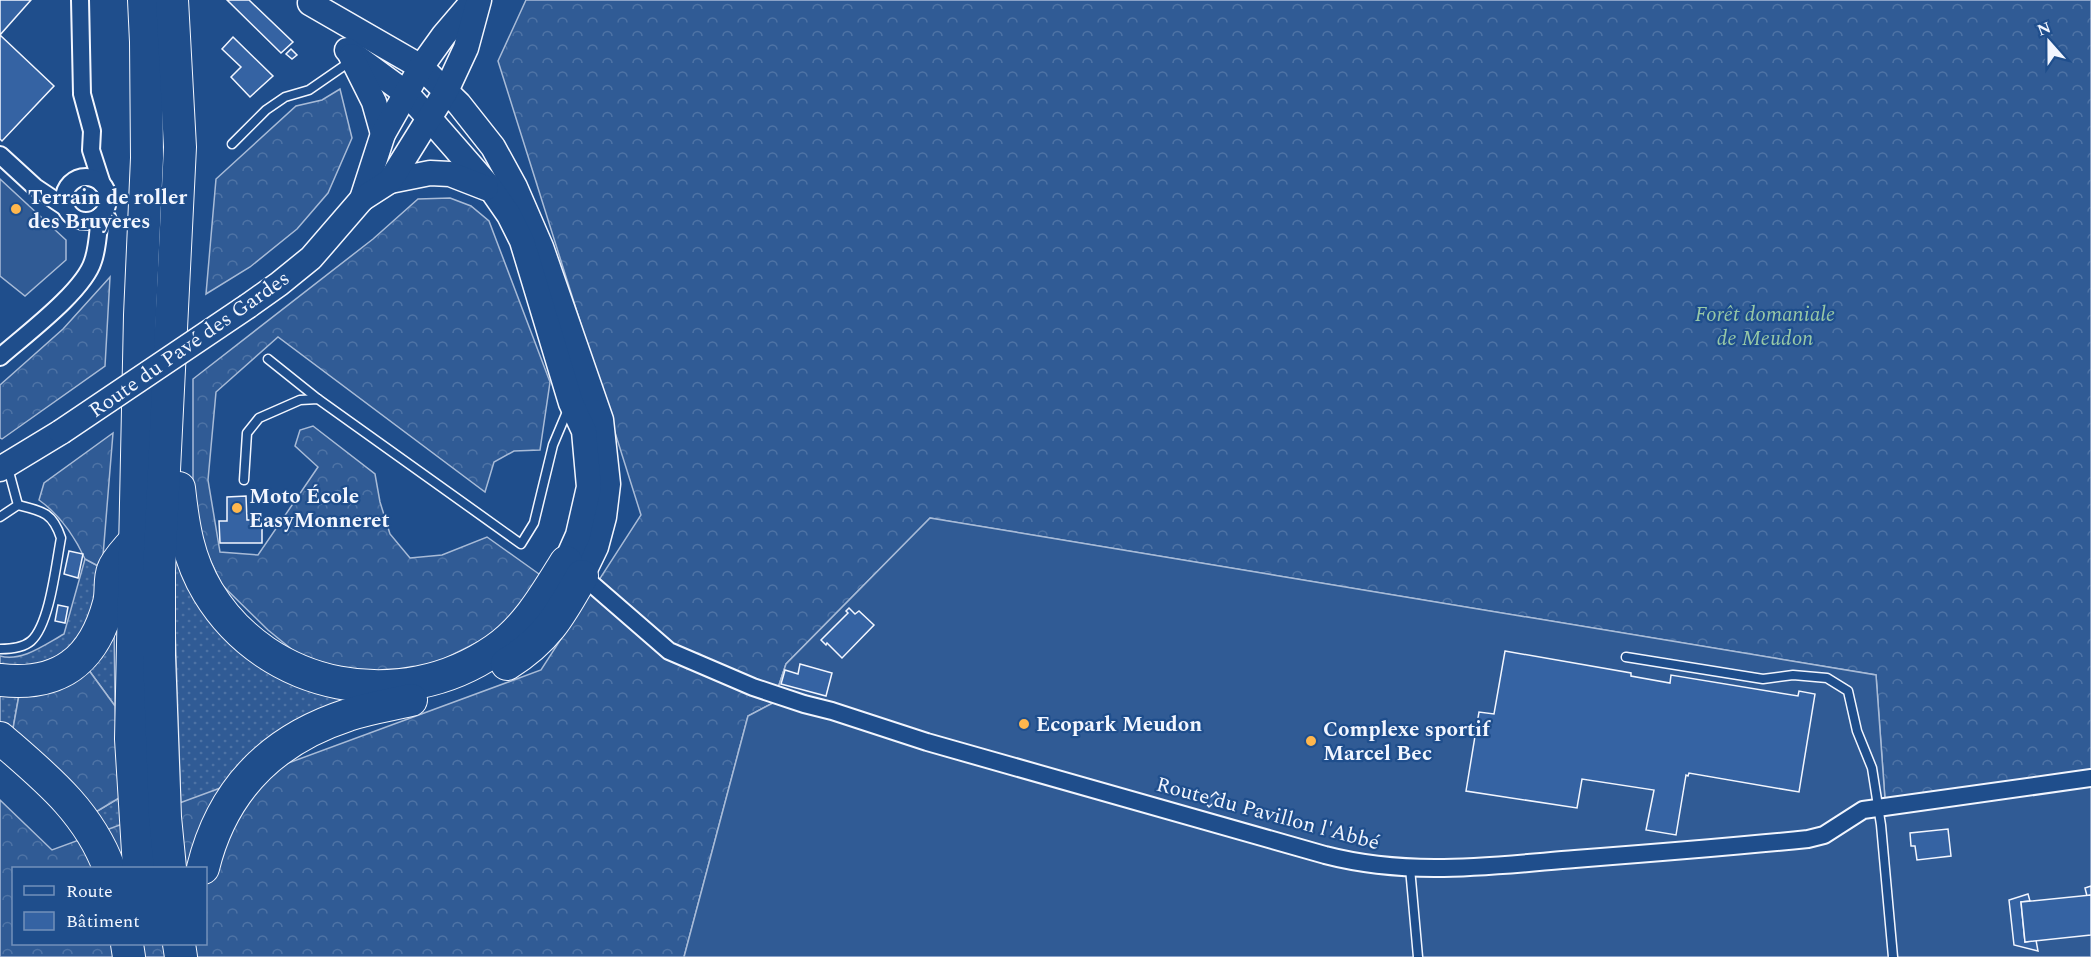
<svg xmlns="http://www.w3.org/2000/svg" width="2091" height="957" font-family="Spectral,serif">
<style>
.grass{fill:url(#grass-dots);stroke:#a8bbd7;stroke-width:1.5}
.forest{fill:url(#forest-crowns);stroke:#a8bbd7;stroke-width:1.5;fill-rule:evenodd}
.built{fill:#305b95;stroke:#a8bbd7;stroke-width:1.5}
.building{fill:#3563a3;stroke:#f2f6ff;stroke-width:1.5}
.lines{fill:none;stroke-linecap:round;stroke-linejoin:round}
.lane-casing{stroke:#f2f6ff;stroke-width:11}
.street-casing{stroke:#f2f6ff;stroke-width:20}
.secondary-casing{stroke:#f2f6ff;stroke-width:27}
.highway-casing{stroke:#f2f6ff;stroke-width:34}
.lane{stroke:#1f4e8c;stroke-width:8}
.street{stroke:#1f4e8c;stroke-width:16}
.secondary{stroke:#1f4e8c;stroke-width:24}
.highway{stroke:#1f4e8c;stroke-width:32}
.secondary-bridge-casing{stroke:#f2f6ff;stroke-width:27;stroke-linecap:butt}
.secondary-bridge{stroke:#1f4e8c;stroke-width:24}
.poi-dot{fill:#ffb74d;stroke:#1f4e8c;stroke-width:2}
.labels{text-anchor:middle;stroke-width:4.5;stroke-linejoin:round;paint-order:stroke}
.poi-label{font-size:21px;font-weight:bold;fill:#f2f6ff;stroke:#1f4e8c;text-anchor:start}
.park-label{font-size:21px;font-style:italic;fill:#97c8a6;stroke:#1f4e8c}
.street-label{font-size:21px;fill:#f2f6ff;stroke:#1f4e8c}
</style>
<defs>
<pattern id="grass-dots" width="8" height="8" patternUnits="userSpaceOnUse" patternTransform="scale(1.5)"><rect width="8" height="8" fill="#305b95"/><path d="M2 2h.1M6 6h.1" fill="none" stroke="#4e73a5" stroke-width="1.8" stroke-linecap="round"/></pattern>
<pattern id="forest-crowns" width="20" height="18" patternUnits="userSpaceOnUse" patternTransform="scale(1.5)"><rect width="20" height="18" fill="#305b95"/><path d="M2 6a3 3 0 1 1 6 0M12 15a3 3 0 1 1 6 0" fill="none" stroke="#4e73a5"/></pattern>
</defs>
<rect width="100%" height="100%" fill="#1f4e8c"/>
<g class="grass">
<polygon points="172,537 212,618 376,696 334,709 183,868"/>
<path d="M 85,559 L 102,568 L 85,634 L 63,654 L 30,667 L 0,665 L 0,656 C 22,662 44,645 64,634 Z"/>
<polygon points="114,621 115,706 88,669"/>
<polygon points="0,692 19,695 12,734 0,723"/>
<polygon points="119,798 124,860 94,813"/>
</g>
<g class="forest">
<path d="M 526,0 L 2091,0 L 2091,770 L 1885,799 L 1876,675 L 930,518 L 786,664 L 773,703 L 748,716 L 684,957 L 0,957 L 0,800 L 52,850 L 541,670 L 641,515 L 498,61 ZM 14,868 L 206,868 L 206,944 L 14,944 Z"/>
<polygon points="340,89 352,138 328,193 297,229 250,267 206,294 216,179 296,106 322,100"/>
<polygon points="450,198 471,206 489,221 550,382 540,450 514,451 494,462 485,492 278,337 216,392 208,480 220,552 258,555 318,467 295,446 300,430 313,426 375,474 380,502 390,534 410,558 442,555 487,537 539,574 538,594 494,634 434,664 380,674 340,670 300,656 268,630 222,585 206,551 193,504 193,379 373,239 418,199"/>
<polygon points="110,277 105,366 2,439 0,438 0,385 63,329"/>
<path d="M 113,433 L 102,568 L 85,559 C 74,535 60,515 39,500 L 44,483 Z"/>
<polygon points="88,669 115,706 119,798 94,813 12,734 19,695"/>
</g>
<g class="built">
<polygon points="0,179 66,240 66,260 25,296 0,276"/>
<polygon points="930,518 1876,675 1885,799 2091,770 2091,957 684,957 748,716 773,703 786,664"/>
</g>
<g class="building">
<polygon points="0,0 31,0 0,35 54,86 2,141 0,139"/>
<polygon points="227,0 249,0 293,42 281,53"/>
<polygon points="233,37 273,76 250,97 231,77 241,67 222,49"/>
<polygon points="291,49 297,55 292,59 286,54"/>
<polygon points="246,496 247,520 262,520 262,543 220,543 219,521 227,521 227,497"/>
<polygon points="69,551 83,554 78,578 64,574"/>
<polygon points="58,605 68,607 65,623 55,621"/>
<polygon points="849,608 855,614 859,611 874,625 842,658 827,643 826,645 821,640 848,613 846,611"/>
<polygon points="1505,651 1631,673 1631,676 1670,683 1671,675 1798,696 1799,691 1815,694 1799,792 1689,773 1688,776 1686,775 1676,835 1646,830 1654,790 1582,779 1577,808 1466,791 1479,712 1494,714"/>
<polygon points="800,664 832,673 826,696 781,684 785,670 798,674"/>
<polygon points="1216,792 1220,797 1209,807 1205,802"/>
<polygon points="1948,829 1951,856 1917,860 1915,846 1911,846 1910,833"/>
<polygon points="2091,886 2091,895 2087,896 2085,888"/>
<polygon points="2028,894 2030,901 2021,902 2025,942 2036,940 2038,951 2014,945 2009,900"/>
<polygon points="2091,895 2091,935 2025,942 2021,902"/>
</g>
<g class="lines">
<defs>
<g id="lane">
<polyline points="232,144 266,110 285,97 309,90 351,61"/>
<polyline points="268,359 318,399"/>
<polyline points="8,468 18,505"/>
<polyline points="244,480 247,433 259,418 300,400 318,399 521,544 534,523 553,445 569,407"/>
<polyline points="0,517 18,505"/>
<path d="M 0,649 C 10,649 23,648 31,641 C 50,624 56,564 61,538 C 53,513 43,511 18,505"/>
<polyline points="1626,657 1763,679 1793,675 1827,678 1848,691 1857,731 1872,768 1881,825 1893,957"/>
<polyline points="1410,868 1418,957"/>
</g>
<g id="street">
<polyline points="80,0 82,94 92,131 91,150 102,184"/>
<polyline points="0,155 35,187 65,207"/>
<circle cx="86" cy="199" r="22"/>
<path d="M 0,357 C 25,335 84,291 93,261 C 98,247 98,231 100,216"/>
<path d="M 578,572 L 669,651 L 753,687 L 804,704 L 832,711 L 927,742 L 1325,855 C 1410,877 1489,866 1575,859 C 1653,853 1731,847 1808,839 L 1824,835 L 1863,810 L 2091,778"/>
</g>
<g id="secondary">
<polyline points="310,3 421,67 459,104 493,147 515,187 541,247 601,420 608,484 604,517 596,547 582,576"/>
<polyline points="347,50 407,94 429,118 491,189 509,215 522,241 571,403 584,431 589,487 578,535 566,562"/>
<polyline points="351,56 374,102 383,134"/>
<polyline points="390,181 430,173 450,174 486,188"/>
<polyline points="362,199 383,134 421,67 444,35 474,0"/>
<polyline points="248,306 279,284 311,258 362,199 390,181 446,91 466,48 479,0"/>
<polyline points="0,469 61,432"/>
</g>
<g id="highway">
<path d="M 179,488 C 183,525 188,559 208,592 C 268,691 401,715 495,650 C 527,628 546,594 566,562"/>
<path d="M 507,664 C 547,639 560,615 582,576"/>
<path d="M 0,680 C 60,687 94,660 109,603 C 112,592 109,580 113,570 C 116,561 126,551 132,544"/>
<path d="M 0,738 C 45,777 88,811 109,868"/>
<polyline points="139,868 131,739 140,315 147,158 146,42 144,0"/>
<polyline points="170,868 165,817 159,655 159,571 180,147 172,0"/>
<path d="M 203,868 C 222,790 271,740 348,715 C 368,708 390,705 411,700"/>
<polyline points="127,944 129,957"/>
<polyline points="179,944 181,957"/>
</g>
</defs>
<use href="#lane" class="lane-casing"/>
<use href="#street" class="street-casing"/>
<use href="#secondary" class="secondary-casing"/>
<use href="#highway" class="highway-casing"/>
<use href="#lane" class="lane"/>
<use href="#street" class="street"/>
<use href="#secondary" class="secondary"/>
<use href="#highway" class="highway"/>
<defs>
<polyline id="secondary-bridge" points="61,432 248,306"/>
</defs>
<use href="#secondary-bridge" class="secondary-bridge-casing"/>
<use href="#secondary-bridge" class="secondary-bridge"/>
</g>
<g class="poi-dot">
<circle cx="16" cy="209" r="6"/>
<circle cx="237" cy="508" r="6"/>
<circle cx="1024" cy="724" r="6"/>
<circle cx="1311" cy="741" r="6"/>
</g>
<g class="labels">
<g class="poi-label">
<text x="28" y="204">Terrain de roller<tspan x="28" dy="24">des Bruyères</tspan></text>
<text x="249" y="503">Moto École<tspan x="249" dy="24">EasyMonneret</tspan></text>
<text x="1036" y="731">Ecopark Meudon</text>
<text x="1323" y="736">Complexe sportif<tspan x="1323" dy="24">Marcel Bec</tspan></text>
</g>
<g class="park-label">
<text x="1765" y="321">Forêt domaniale<tspan x="1765" dy="24">de Meudon</tspan></text>
</g>
<g class="street-label">
<text transform="translate(189 344) rotate(-35)" y="7">Route du Pavé des Gardes</text>
<text transform="translate(1268 813) rotate(15)" y="7">Route du Pavillon l'Abbé</text>
</g>
</g>
<rect x="12" y="867" width="195" height="78" fill="#1f4e8c" stroke="#7391ba" stroke-width="1.5"/>
<rect x="24" y="886" width="30" height="9" fill="#1f4e8c" stroke="#7391ba" stroke-width="1.5"/>
<text x="66" y="897" font-size="18" fill="#f2f6ff">Route</text>
<rect x="24" y="912" width="30" height="18" fill="#3563a3" stroke="#7391ba" stroke-width="1.5"/>
<text x="66" y="927" font-size="18" fill="#f2f6ff">Bâtiment</text>
<g transform="translate(2049 42) rotate(339)" stroke="#1f4e8c" stroke-width="4.5" paint-order="stroke">
<path d="M0-4.5L10 22L0 15L-10 22Z" fill="#f2f6ff"/>
<text y="-9" font-size="16" font-weight="bold" text-anchor="middle" fill="#f2f6ff">N</text>
</g>
</svg>
